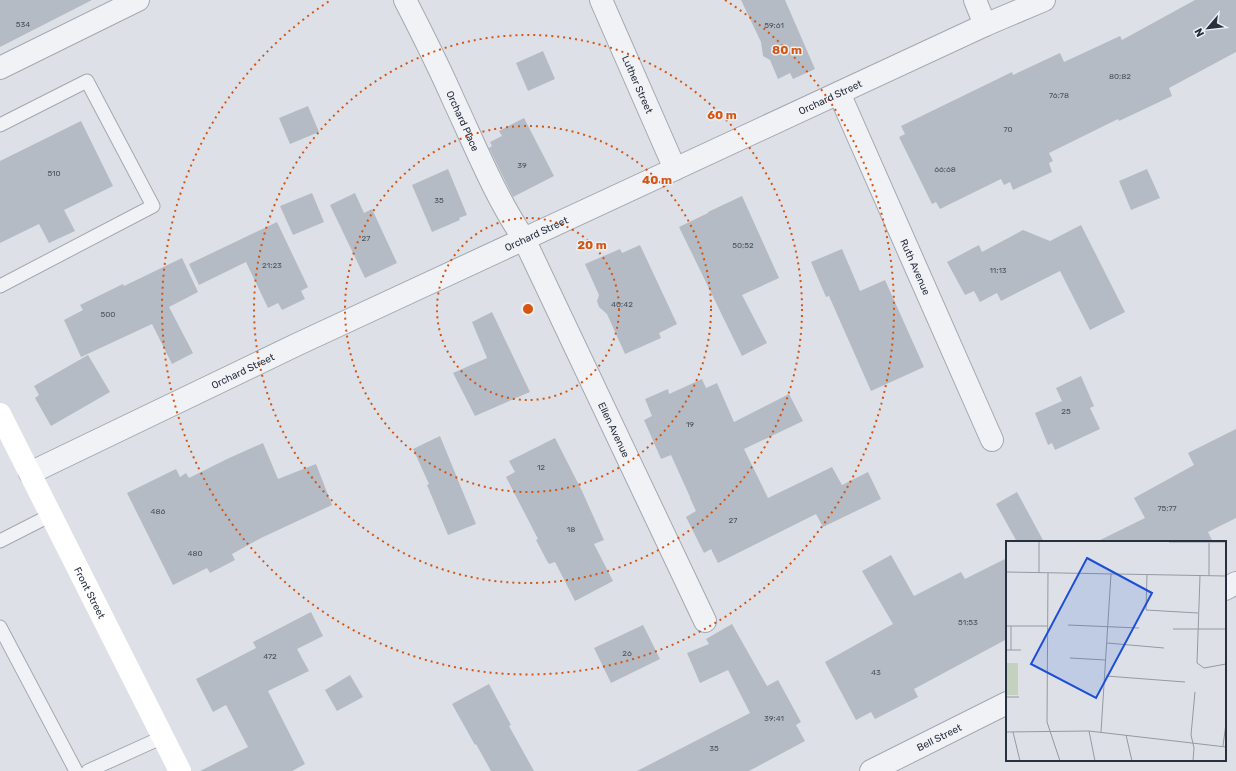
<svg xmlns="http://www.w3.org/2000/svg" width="1236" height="771" font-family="Rubik,sans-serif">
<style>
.building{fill:#b4bbc4}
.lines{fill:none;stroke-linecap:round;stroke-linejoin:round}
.lane-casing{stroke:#a3a8b1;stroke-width:15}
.street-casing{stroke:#a3a8b1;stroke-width:24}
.lane{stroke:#f0f2f6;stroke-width:13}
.street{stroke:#f0f2f6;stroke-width:22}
.secondary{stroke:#fff;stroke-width:22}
.ring{fill:none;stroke:#d55511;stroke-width:2;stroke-dasharray:2 4}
.labels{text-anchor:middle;stroke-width:3;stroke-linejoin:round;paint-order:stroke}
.number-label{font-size:8px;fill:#4a5360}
.street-label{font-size:10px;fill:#27303e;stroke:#edf0f5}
.inset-road{fill:none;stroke:#949aa3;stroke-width:1}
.view{fill:#1d4ed8;fill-opacity:0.15;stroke:#1d4ed8;stroke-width:2}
.inset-edge{fill:none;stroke:#27303e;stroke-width:2}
.centre{fill:#d55511;stroke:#edf0f5;stroke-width:2}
.ring-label{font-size:12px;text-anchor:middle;font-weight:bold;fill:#d55511;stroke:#edf0f5;stroke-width:3;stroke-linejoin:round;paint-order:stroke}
</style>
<rect width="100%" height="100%" fill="#dde1e7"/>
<g class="building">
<polygon points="0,0 92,0 0,47"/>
<polygon points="741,0 785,0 815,69 793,79 790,73 778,79 770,60 763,56 761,42"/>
<polygon points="1195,0 1236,0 1236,52 1169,88 1172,96 1119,121 1118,119 1049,153 1053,161 1049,163 1052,172 1013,190 1010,182 1004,185 1001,179 940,209 936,202 932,204 899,137 905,134 901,126 1012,72 1013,75 1060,53 1064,62 1120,36 1122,40"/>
<polygon points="543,51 555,79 528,91 516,63"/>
<polygon points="308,106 319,132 290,144 279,118"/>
<polygon points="524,118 554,176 513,197 489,148 492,146 490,142 502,136 499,131"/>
<polygon points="81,121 113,186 64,210 75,231 49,243 39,224 0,243 0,161"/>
<polygon points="448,169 467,215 459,218 460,220 432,232 412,185"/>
<polygon points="1147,169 1160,198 1131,210 1119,181"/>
<polygon points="312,193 324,222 293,235 280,206"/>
<polygon points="355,193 364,213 372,209 397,263 365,278 330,205"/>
<polygon points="742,196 779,278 742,295 767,343 742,356 679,227 708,213 708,212"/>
<polygon points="277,222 308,287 301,291 305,299 282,310 278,303 268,308 246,262 199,285 189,264"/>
<polygon points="1081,225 1125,312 1090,330 1060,271 1001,301 997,293 980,302 974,291 965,295 947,262 979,245 982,252 1023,230 1050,241"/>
<polygon points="640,245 677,324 659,333 661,338 625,354 607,314 599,307 597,301 599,295 585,264 620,249 622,253"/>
<polygon points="842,249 860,291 885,280 924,367 871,391 829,296 826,297 811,262"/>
<polygon points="182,258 198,292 169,307 193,353 172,364 152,324 81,357 64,320 83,310 80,305 123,284 124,286"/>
<polygon points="492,312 530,392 475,416 453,373 487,358 472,322"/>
<polygon points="88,355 110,392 51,426 35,398 39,395 34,386"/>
<polygon points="1081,376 1094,406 1090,408 1100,429 1055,450 1052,443 1048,445 1035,413 1062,401 1056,388"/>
<polygon points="702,379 706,388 717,383 734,422 789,394 803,421 744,449 768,498 832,467 842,485 868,472 881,499 823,527 816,514 718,563 711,549 704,553 686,517 696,511 690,498 690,497 671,455 661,459 644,420 652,416 645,399 668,389 669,394"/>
<polygon points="1236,429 1236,518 1208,532 1213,542 1096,542 1145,518 1134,498 1194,465 1188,453"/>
<polygon points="440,436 476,524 448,535 427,485 429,484 413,449"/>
<polygon points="555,438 582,491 604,540 594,544 613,581 575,601 555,562 549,564 547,561 536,540 538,539 506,477 515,472 509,461"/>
<polygon points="263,443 278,479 316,464 332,505 261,538 232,554 235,560 210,573 207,568 173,585 127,493 176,469 180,477 186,473 189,478 227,459"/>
<polygon points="1017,492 1044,542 1017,542 996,504"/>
<polygon points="891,555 914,596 961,572 965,579 1007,558 1007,639 914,689 918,697 875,719 871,712 856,720 825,662 893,624 862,571"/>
<polygon points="311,612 323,636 297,649 309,671 268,691 305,764 292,771 200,771 248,747 226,705 213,712 196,679 256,648 253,642"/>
<polygon points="732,624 767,686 778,680 801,722 796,725 805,741 749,771 637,771 750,713 728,670 700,683 687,653 709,644 706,639"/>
<polygon points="643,625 660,659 611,683 594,648"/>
<polygon points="350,675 363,697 337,711 325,690"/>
<polygon points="489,684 511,725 509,726 534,771 491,771 476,744 475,745 452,704"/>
</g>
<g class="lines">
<defs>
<g id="lane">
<polyline points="0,125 87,81 153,206 0,286"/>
<polyline points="0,541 51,515"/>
<polyline points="0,627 76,771"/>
<polyline points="88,771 163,737"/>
</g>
<g id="street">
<path id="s1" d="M 405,0 C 422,33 439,67 454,101 C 476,148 495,196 524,239 L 705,621"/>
<path id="s2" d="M 601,0 L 675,169"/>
<polyline points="975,0 985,25"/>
<polyline points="0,68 138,0"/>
<path id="s3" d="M 839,93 L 992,440"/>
<path id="s4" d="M 30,473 L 298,344 L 985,25 L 1044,0"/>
<polyline points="1225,589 1236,583"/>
<path id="s5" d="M 871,771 L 1007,703"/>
</g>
</defs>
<use href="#lane" class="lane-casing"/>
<use href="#street" class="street-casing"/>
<use href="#lane" class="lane"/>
<use href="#street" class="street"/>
<path class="secondary" id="s6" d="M 0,414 L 180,771"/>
</g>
<g class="ring">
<circle cx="528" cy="309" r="91"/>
<circle cx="528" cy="309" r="183"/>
<circle cx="528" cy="309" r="274"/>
<path d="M725 0A366 366 0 1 1 331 0"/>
</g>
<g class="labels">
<g class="number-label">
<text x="23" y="27">534</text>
<text x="774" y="28">59;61</text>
<text x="1120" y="79">80;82</text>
<text x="1059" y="98">76;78</text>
<text x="1008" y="132">70</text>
<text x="522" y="168">39</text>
<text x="945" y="172">66;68</text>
<text x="54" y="176">510</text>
<text x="439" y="203">35</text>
<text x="366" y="241">27</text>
<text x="743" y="248">50;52</text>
<text x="272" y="268">21;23</text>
<text x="998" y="273">11;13</text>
<text x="622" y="307">40;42</text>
<text x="108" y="317">500</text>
<text x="1066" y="414">25</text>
<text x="690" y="427">19</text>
<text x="541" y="470">12</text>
<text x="1167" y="511">75;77</text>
<text x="158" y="514">486</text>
<text x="733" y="523">27</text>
<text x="571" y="532">18</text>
<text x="195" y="556">480</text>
<text x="968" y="625">51;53</text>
<text x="627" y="656">26</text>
<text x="270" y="659">472</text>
<text x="876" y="675">43</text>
<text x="774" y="721">39;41</text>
<text x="714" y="751">35</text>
</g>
<g class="street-label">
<text dy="4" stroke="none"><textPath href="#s2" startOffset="92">Luther Street</textPath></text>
<text dy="4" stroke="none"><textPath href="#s4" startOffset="884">Orchard Street</textPath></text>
<text dy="4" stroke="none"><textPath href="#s1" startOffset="134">Orchard Place</textPath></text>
<text dy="4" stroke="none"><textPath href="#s4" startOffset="560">Orchard Street</textPath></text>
<text dy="4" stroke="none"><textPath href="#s3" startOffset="190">Ruth Avenue</textPath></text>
<text dy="4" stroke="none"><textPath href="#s4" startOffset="236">Orchard Street</textPath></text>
<text dy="4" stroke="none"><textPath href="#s1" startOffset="478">Ellen Avenue</textPath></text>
<text dy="4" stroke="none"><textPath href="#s6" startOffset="200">Front Street</textPath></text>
<text dy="4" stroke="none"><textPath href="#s5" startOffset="76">Bell Street</textPath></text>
</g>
</g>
<g transform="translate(1006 541)">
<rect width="220" height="220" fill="#dde1e7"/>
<path d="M 0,122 L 12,122 L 12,154 L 0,154 Z" fill="#c3d1be"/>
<path class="inset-road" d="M 163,1 L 220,1M 0,31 L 220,35M 33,32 L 33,0M 42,32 L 41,181 L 54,220M 141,34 L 140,69 L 192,72M 194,35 L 191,122 L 198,127 L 220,123M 203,35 L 203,2M 62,84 L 133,87M 0,85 L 41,85M 167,88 L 220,88M 101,102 L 158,107M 0,109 L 15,109M 5,109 L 5,85M 64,117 L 100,119M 100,135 L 179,141M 0,156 L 13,156M 83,190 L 89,220M 0,191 L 83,190 L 220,206M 7,191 L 14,220M 95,191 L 105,33M 120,194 L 126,220M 217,205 L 220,182M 187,220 L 188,207 L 185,194 L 189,151"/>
<path class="view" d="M 81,17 L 146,52 L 90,157 L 25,123 Z"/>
<rect width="220" height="220" class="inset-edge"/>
</g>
<circle cx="528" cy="309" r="6" class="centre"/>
<g class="ring-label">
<text x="787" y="54">80 m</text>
<text x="722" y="119">60 m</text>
<text x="657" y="184">40 m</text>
<text x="592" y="249">20 m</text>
</g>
<g transform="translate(1208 28) rotate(242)" stroke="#edf0f5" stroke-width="3" paint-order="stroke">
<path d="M0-3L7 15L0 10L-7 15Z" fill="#27303e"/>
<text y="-6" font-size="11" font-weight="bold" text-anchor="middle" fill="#27303e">N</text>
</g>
</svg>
